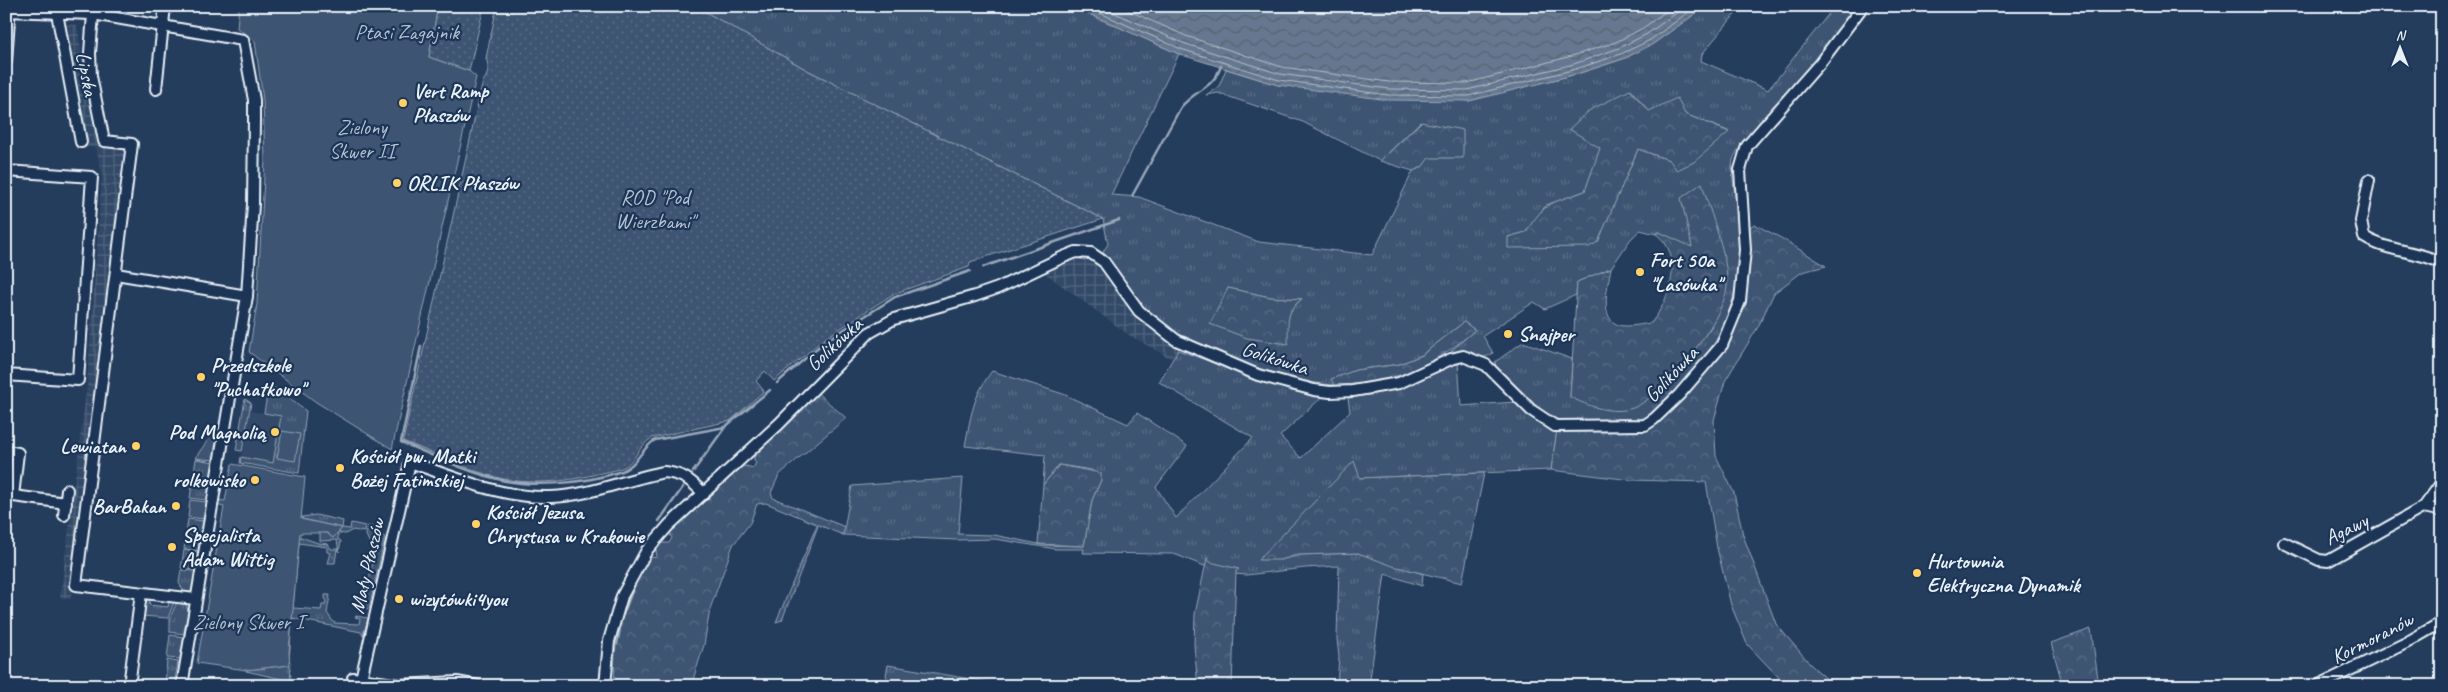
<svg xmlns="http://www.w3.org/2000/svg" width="2448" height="692" font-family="Caveat,sans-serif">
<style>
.built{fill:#334a68}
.industrial{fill:url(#industrial-grid)}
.grass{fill:url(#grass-tufts);stroke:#93a2b5;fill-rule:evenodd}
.forest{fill:url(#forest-crowns);stroke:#93a2b5}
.park{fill:#3e5472;stroke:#93a2b5}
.garden{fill:url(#garden-dots);stroke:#93a2b5}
.water{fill:url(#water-waves);stroke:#99a8ba}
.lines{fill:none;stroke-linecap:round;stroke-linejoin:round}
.shore{stroke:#b4c1ce;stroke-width:1}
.stream{stroke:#99a8ba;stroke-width:2.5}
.minor-casing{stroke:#e8f1f8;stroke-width:14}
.minor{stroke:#1d3557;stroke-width:10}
.tram{stroke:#e8f1f8;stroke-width:1}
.poi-dot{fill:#ffd166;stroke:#1d3557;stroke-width:2}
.labels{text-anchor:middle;stroke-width:4.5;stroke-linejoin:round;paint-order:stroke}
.park-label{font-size:21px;fill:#b5c2d0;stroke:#1d3557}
.street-label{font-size:21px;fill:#e8f1f8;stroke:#1d3557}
.poi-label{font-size:21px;font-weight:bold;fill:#e8f1f8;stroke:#1d3557;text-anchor:start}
</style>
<defs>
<pattern id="industrial-grid" width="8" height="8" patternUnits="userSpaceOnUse" patternTransform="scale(1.25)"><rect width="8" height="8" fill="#334a68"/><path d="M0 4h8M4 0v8" fill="none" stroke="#51657e"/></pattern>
<pattern id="grass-tufts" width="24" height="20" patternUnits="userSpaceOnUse" patternTransform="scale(1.25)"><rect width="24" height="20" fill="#3e5472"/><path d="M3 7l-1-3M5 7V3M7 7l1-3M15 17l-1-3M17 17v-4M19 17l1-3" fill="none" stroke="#5a6d87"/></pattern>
<pattern id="forest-crowns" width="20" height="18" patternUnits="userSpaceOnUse" patternTransform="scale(1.25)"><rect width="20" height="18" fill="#3e5472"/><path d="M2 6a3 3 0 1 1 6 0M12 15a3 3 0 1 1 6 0" fill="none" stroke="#5a6d87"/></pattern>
<pattern id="garden-dots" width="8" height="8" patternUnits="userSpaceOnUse" patternTransform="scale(1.25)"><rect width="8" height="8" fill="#3e5472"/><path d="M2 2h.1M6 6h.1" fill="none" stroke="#5a6d87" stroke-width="1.8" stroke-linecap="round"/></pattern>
<pattern id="water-waves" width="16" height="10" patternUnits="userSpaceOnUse" patternTransform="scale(1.25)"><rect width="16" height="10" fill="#657890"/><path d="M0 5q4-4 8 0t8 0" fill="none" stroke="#576270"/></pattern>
</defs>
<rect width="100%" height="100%" fill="#253d5d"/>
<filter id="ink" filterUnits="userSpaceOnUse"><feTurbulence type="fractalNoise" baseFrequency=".02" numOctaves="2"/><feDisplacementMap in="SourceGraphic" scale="10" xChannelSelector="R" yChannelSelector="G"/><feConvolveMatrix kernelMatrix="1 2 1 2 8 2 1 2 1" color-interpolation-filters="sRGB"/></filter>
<g filter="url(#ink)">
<polygon class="built" points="269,384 306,411 299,473 240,463 249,411 264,413"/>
<g class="industrial">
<polygon points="53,24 77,25 97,143 128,147 71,599 60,598 87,385 102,175 96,147 76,149"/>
<polygon points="1077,257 1086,257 1100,263 1131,308 1143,321 1180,347 1173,360 1129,335 1042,271 1062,261"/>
</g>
<g class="grass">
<path d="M 695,6 L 1071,6 L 1179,54 L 1111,195 L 1139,197 L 1259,242 L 1372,255 L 1413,171 L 1422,167 L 1428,158 L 1420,122 L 1380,161 L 1303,122 L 1218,93 L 1206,95 L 1219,86 L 1226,69 L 1278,85 L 1469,101 L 1577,74 L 1623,59 L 1653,44 L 1706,6 L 1742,6 L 1702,54 L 1701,61 L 1768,90 L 1835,6 L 1857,6 C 1845,22 1833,39 1820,55 C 1804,74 1737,142 1733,160 C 1730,171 1737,204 1738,217 C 1743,282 1732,333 1685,380 C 1672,394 1658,413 1640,420 C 1610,421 1562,428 1537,411 C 1522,400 1509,383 1496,369 L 1495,362 L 1523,342 L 1572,359 L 1570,397 L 1633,407 C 1667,387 1689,357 1712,326 L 1692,248 L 1659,232 L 1656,234 L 1640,230 L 1630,240 L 1611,268 L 1577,282 L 1576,295 L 1545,309 L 1534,302 L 1483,336 L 1493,353 C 1482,363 1466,351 1451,351 L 1475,330 L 1464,322 L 1422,355 L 1400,364 L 1356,370 L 1332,379 L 1334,385 C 1287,383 1182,345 1148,313 C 1130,296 1118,271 1103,252 L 1108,244 L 1103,219 L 807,70 ZM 1631,90 L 1649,111 L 1685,114 L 1728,131 L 1669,160 L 1638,149 L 1598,241 L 1508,237 L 1526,232 L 1546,205 L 1585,191 L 1601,148 L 1570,129 ZM 1228,288 L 1270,297 L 1302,299 C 1284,314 1288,322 1287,344 Z"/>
<path d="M 1178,350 L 1291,391 L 1322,397 L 1280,436 L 1301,458 L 1350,412 L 1348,398 L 1404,386 L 1458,360 L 1461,406 L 1515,402 C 1527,413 1540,428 1557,430 L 1551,470 L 1359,478 L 1354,462 L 1280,560 L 1299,555 L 1358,553 L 1423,574 L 1422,586 L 1385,574 L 1369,686 L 1337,686 L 1339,657 L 1337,639 L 1339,566 L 1305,568 L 1246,575 L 1222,573 L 1174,554 L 1083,553 L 1084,549 L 1056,549 L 995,539 L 957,540 L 843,535 L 852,486 L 963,478 L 958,534 L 994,535 L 1043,545 L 1084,546 L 1092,500 L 1101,480 L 1092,470 L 1059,465 L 1043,485 L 1045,455 L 965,446 C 971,415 973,396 992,371 L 1063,394 L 1128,424 L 1137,413 L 1187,446 L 1156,487 L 1176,518 L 1253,438 L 1159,382 Z"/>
<polygon points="269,384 306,411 299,473 240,463 241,457 273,463 281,416 264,413"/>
<polygon points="245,399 251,403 242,451 236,450"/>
<polygon points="211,436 215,436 218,440 214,460 195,458"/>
<polygon points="196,459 214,462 207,500 190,498"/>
<polygon points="190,500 207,502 204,519 188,517"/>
<polygon points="316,515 343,521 342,528 350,529 351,523 365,526 364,532 353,530 345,534 338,533 338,539 341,541 339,552 337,540 320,541 320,532 327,533 333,538 342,528 302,519 302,517"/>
<polygon points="188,519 204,521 198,551 184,549"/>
<polygon points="817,525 818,526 782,620 776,622"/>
<polygon points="368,526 377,528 377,531 380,531 380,535 385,537 369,609 358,606 357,604 364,605 376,546 370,544 366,535"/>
<polygon points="292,534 318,543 328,544 331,549 337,549 335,563 328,563 331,553 327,552 327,547 299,543 293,608 321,610 322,605 326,605 325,595 330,595 327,613 334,623 359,624 360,619 355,617 356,616 368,618 363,636 361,632 292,618 289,662 257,625"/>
<polygon points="184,550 199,552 195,570 181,568"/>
<polygon points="181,570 195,571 192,591 185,594 179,583"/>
<polygon points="147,600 150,600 149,605 168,607 169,601 174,602 168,618 142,616"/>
<polygon points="177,602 186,604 188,611 184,634 170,632 170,618"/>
<polygon points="170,635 184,637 180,659 167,658"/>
<polygon points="167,660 178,662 174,686 165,686"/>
<polygon points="290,665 291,681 246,671 246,670"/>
<polygon points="888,665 1012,686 890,686 886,675"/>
</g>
<g class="forest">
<path d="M 1630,90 L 1649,111 L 1677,98 L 1685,114 L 1729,132 L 1694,162 L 1677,170 L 1669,160 L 1638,149 L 1598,242 L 1589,247 L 1508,248 L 1508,237 L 1526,232 C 1546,200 1551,204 1585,191 L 1600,148 L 1569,129 L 1590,110 Z"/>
<polygon points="1421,122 1463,130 1463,158 1429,158 1422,167 1413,171 1380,161"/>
<path d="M 1702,183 C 1710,214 1729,256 1727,287 C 1724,320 1664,396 1633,408 C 1612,415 1588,406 1570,397 L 1577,282 L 1611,268 C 1608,286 1596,327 1627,326 C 1635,326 1643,324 1651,323 C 1670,300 1685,255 1656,234 L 1659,232 L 1692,247 L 1681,198 Z"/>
<polygon points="1754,224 1781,238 1826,266 1802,272 1774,293 1758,327 1725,381 1714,420 1716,456 1734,493 1743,535 1776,624 1812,666 1835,686 1787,686 1747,644 1731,605 1717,548 1706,482 1631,480 1551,470 1557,430 1618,431 1641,428 1665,417 1725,347 1746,292 1750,227"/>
<path d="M 1228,288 L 1270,297 L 1302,299 C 1284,312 1289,323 1288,344 L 1247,338 L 1210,324 Z"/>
<path d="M 1464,322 L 1475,330 C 1433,367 1390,385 1334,385 L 1331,379 L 1356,370 L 1400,364 L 1422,355 Z"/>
<path d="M 815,391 L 846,418 L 779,475 L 771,493 L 773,498 L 845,527 L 843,535 L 766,503 L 757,504 L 750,523 L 733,545 L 710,609 L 704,645 L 691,686 L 615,686 C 611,639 625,598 648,558 L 657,557 L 656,551 L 660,543 L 669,543 L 672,538 L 669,533 L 742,467 L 746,466 L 753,468 L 756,463 L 754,461 L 754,457 Z"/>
<polygon points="1354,461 1360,478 1484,473 1462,583 1393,566 1358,553 1299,555 1280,560 1258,560"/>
<polygon points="1059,465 1101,473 1101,480 1092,500 1084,546 1038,544 1043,485"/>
<polygon points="1207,558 1210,562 1239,569 1236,571 1232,686 1198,686 1194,645 1195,614"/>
<polygon points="2091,629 2099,686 2063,686 2051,643"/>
</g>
<g class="park">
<polygon points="239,6 438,6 429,57 469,71 476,77 392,449 316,402 249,352 257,304 265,160 263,100 255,41 237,28"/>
<polygon points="282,431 300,434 295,461 277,458"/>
<polygon points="232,464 305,477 301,519 342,528 333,538 327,533 300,533 289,652 290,665 246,670 197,663 224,507 216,505 217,500 225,501"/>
</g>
<g class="garden">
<polygon points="438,6 484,6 469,71 429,57"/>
<path d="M 497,6 L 695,6 L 807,70 L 1103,219 L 970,262 L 969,267 L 893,294 L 824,339 L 774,381 L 765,371 L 756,381 L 764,391 L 730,421 L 652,438 C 639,446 636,459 626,466 C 617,471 604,472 593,475 C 564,482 529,485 499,478 C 466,470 434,453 403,441 L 483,81 C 489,75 489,66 486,58 Z"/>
</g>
<polygon class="water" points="1071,6 1706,6 1653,44 1623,59 1577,74 1469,101 1388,100 1278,85 1179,54"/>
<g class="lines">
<g class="shore">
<polyline points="1084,6 1181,49 1279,80 1388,95 1468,96 1576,69 1621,54 1650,40 1697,6"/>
<polyline points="1099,6 1183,43 1280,74 1389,89 1467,90 1574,64 1619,48 1647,34 1686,6"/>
<polyline points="1118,6 1186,36 1282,67 1389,82 1467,83 1572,56 1616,42 1643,28 1673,6"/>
</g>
<g class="stream">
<path d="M 1132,196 L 1181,107 C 1196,89 1213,89 1221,66"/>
<polyline points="983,267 1119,220"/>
<path d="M 421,346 L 401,442 C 430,454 459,469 490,477 C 528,489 584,484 622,471 C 636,466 642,448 655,440 L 725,427"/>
<polyline points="777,383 824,342 895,297 970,271"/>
<polyline points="693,472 725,427 770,390"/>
<polyline points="659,521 683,487"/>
<polyline points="623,615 637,578 648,559"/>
<polyline points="617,644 620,629"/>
</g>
<defs>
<g id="minor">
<polyline points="6,11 93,14 243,40 254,100 254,120 253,204 247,296 182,686"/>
<polyline points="57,13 81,142"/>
<polyline points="93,14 90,53 91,76 104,141 132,144 76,585 195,599"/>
<polyline points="6,61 10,6"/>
<polyline points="156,89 165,6"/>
<polyline points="6,171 92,177 78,380 6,375"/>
<path d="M 2369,180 L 2361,221 L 2364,237 C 2388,252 2417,250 2442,263"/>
<polyline points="116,274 247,296"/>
<polyline points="6,451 18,453 13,496"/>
<polyline points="6,495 66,503"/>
<polyline points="2424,507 2442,511"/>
<polyline points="64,515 67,490"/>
<polyline points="2284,543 2319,560 2328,561 2424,507 2442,482"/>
<polyline points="353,678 400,685 457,682 478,686"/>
<path d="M 361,679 L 410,462 C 454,477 503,499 551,497 C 589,496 627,479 664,472 C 683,474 691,480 704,494"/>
<polyline points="129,686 141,593"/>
<polyline points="605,686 609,641 622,596 647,550 669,525 779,424 869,333 894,319 975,296 998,288 1061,258 1076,252 1091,253 1104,262 1139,311 1176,340 1258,375 1314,390 1330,392 1353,391 1399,383 1451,359 1463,356 1486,365 1531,410 1555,426 1645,425 1654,419 1679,395 1722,345 1740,301 1745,250 1740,170 1747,146 1820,63 1863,6"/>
<polyline points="2317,686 2406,643 2442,622"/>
</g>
</defs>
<use href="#minor" class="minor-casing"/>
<use href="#minor" class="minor"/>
<polyline class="tram" points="257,686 274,681 294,686"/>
</g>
</g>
<g class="poi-dot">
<circle cx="403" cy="103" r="5"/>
<circle cx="397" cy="183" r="5"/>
<circle cx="1640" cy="272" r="5"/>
<circle cx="1508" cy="334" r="5"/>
<circle cx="201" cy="377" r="5"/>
<circle cx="275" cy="432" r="5"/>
<circle cx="136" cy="446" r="5"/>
<circle cx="340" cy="468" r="5"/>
<circle cx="255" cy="480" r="5"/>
<circle cx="176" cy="506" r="5"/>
<circle cx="476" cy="524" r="5"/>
<circle cx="172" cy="547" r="5"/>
<circle cx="1917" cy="573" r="5"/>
<circle cx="399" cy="599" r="5"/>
</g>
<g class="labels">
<g class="park-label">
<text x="407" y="39">Ptasi Zagajnik</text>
<text x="362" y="134">Zielony<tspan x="362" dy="24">Skwer II</tspan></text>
<text x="655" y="204">ROD "Pod<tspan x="655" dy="24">Wierzbami"</tspan></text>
<text x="248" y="629">Zielony Skwer I</text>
</g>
<g class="street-label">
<text transform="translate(87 74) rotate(79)" y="7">Lipska</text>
<text transform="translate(834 344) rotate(-43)" y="7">Golikówka</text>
<text transform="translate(1275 358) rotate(18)" y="7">Golikówka</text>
<text transform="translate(1671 374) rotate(-47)" y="7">Golikówka</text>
<text transform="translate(2346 529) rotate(-27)" y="7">Agawy</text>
<text transform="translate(367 566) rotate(-77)" y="7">Mały Płaszów</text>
<text transform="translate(2372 638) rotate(-27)" y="7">Kormoranów</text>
</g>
<g class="poi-label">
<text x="413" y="98">Vert Ramp<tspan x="413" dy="24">Płaszów</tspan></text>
<text x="407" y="190">ORLIK Płaszów</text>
<text x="1650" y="267">Fort 50a<tspan x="1650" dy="24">"Lasówka"</tspan></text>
<text x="1518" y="341">Snajper</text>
<text x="211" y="372">Przedszkole<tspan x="211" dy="24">"Puchatkowo"</tspan></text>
<text x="265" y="439" text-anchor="end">Pod Magnolią</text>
<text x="126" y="453" text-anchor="end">Lewiatan</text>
<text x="350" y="463">Kościół pw. Matki<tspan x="350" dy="24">Bożej Fatimskiej</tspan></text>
<text x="245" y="487" text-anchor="end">rolkowisko</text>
<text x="166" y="513" text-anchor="end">BarBakan</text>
<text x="486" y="519">Kościół Jezusa<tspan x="486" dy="24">Chrystusa w Krakowie</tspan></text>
<text x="182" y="542">Specjalista<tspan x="182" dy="24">Adam Wittig</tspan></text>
<text x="1927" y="568">Hurtownia<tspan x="1927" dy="24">Elektryczna Dynamik</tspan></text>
<text x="409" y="606">wizytówki4you</text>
</g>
</g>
<rect width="2448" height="692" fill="none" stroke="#1d3557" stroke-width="25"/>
<rect x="12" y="12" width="2423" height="667" fill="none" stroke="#e8f1f8" stroke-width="2" filter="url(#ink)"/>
<g transform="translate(2400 48)" stroke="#1d3557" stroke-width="4" paint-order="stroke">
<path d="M0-4L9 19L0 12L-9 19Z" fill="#e8f1f8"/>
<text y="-8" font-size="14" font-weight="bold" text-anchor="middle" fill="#e8f1f8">N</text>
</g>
</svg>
